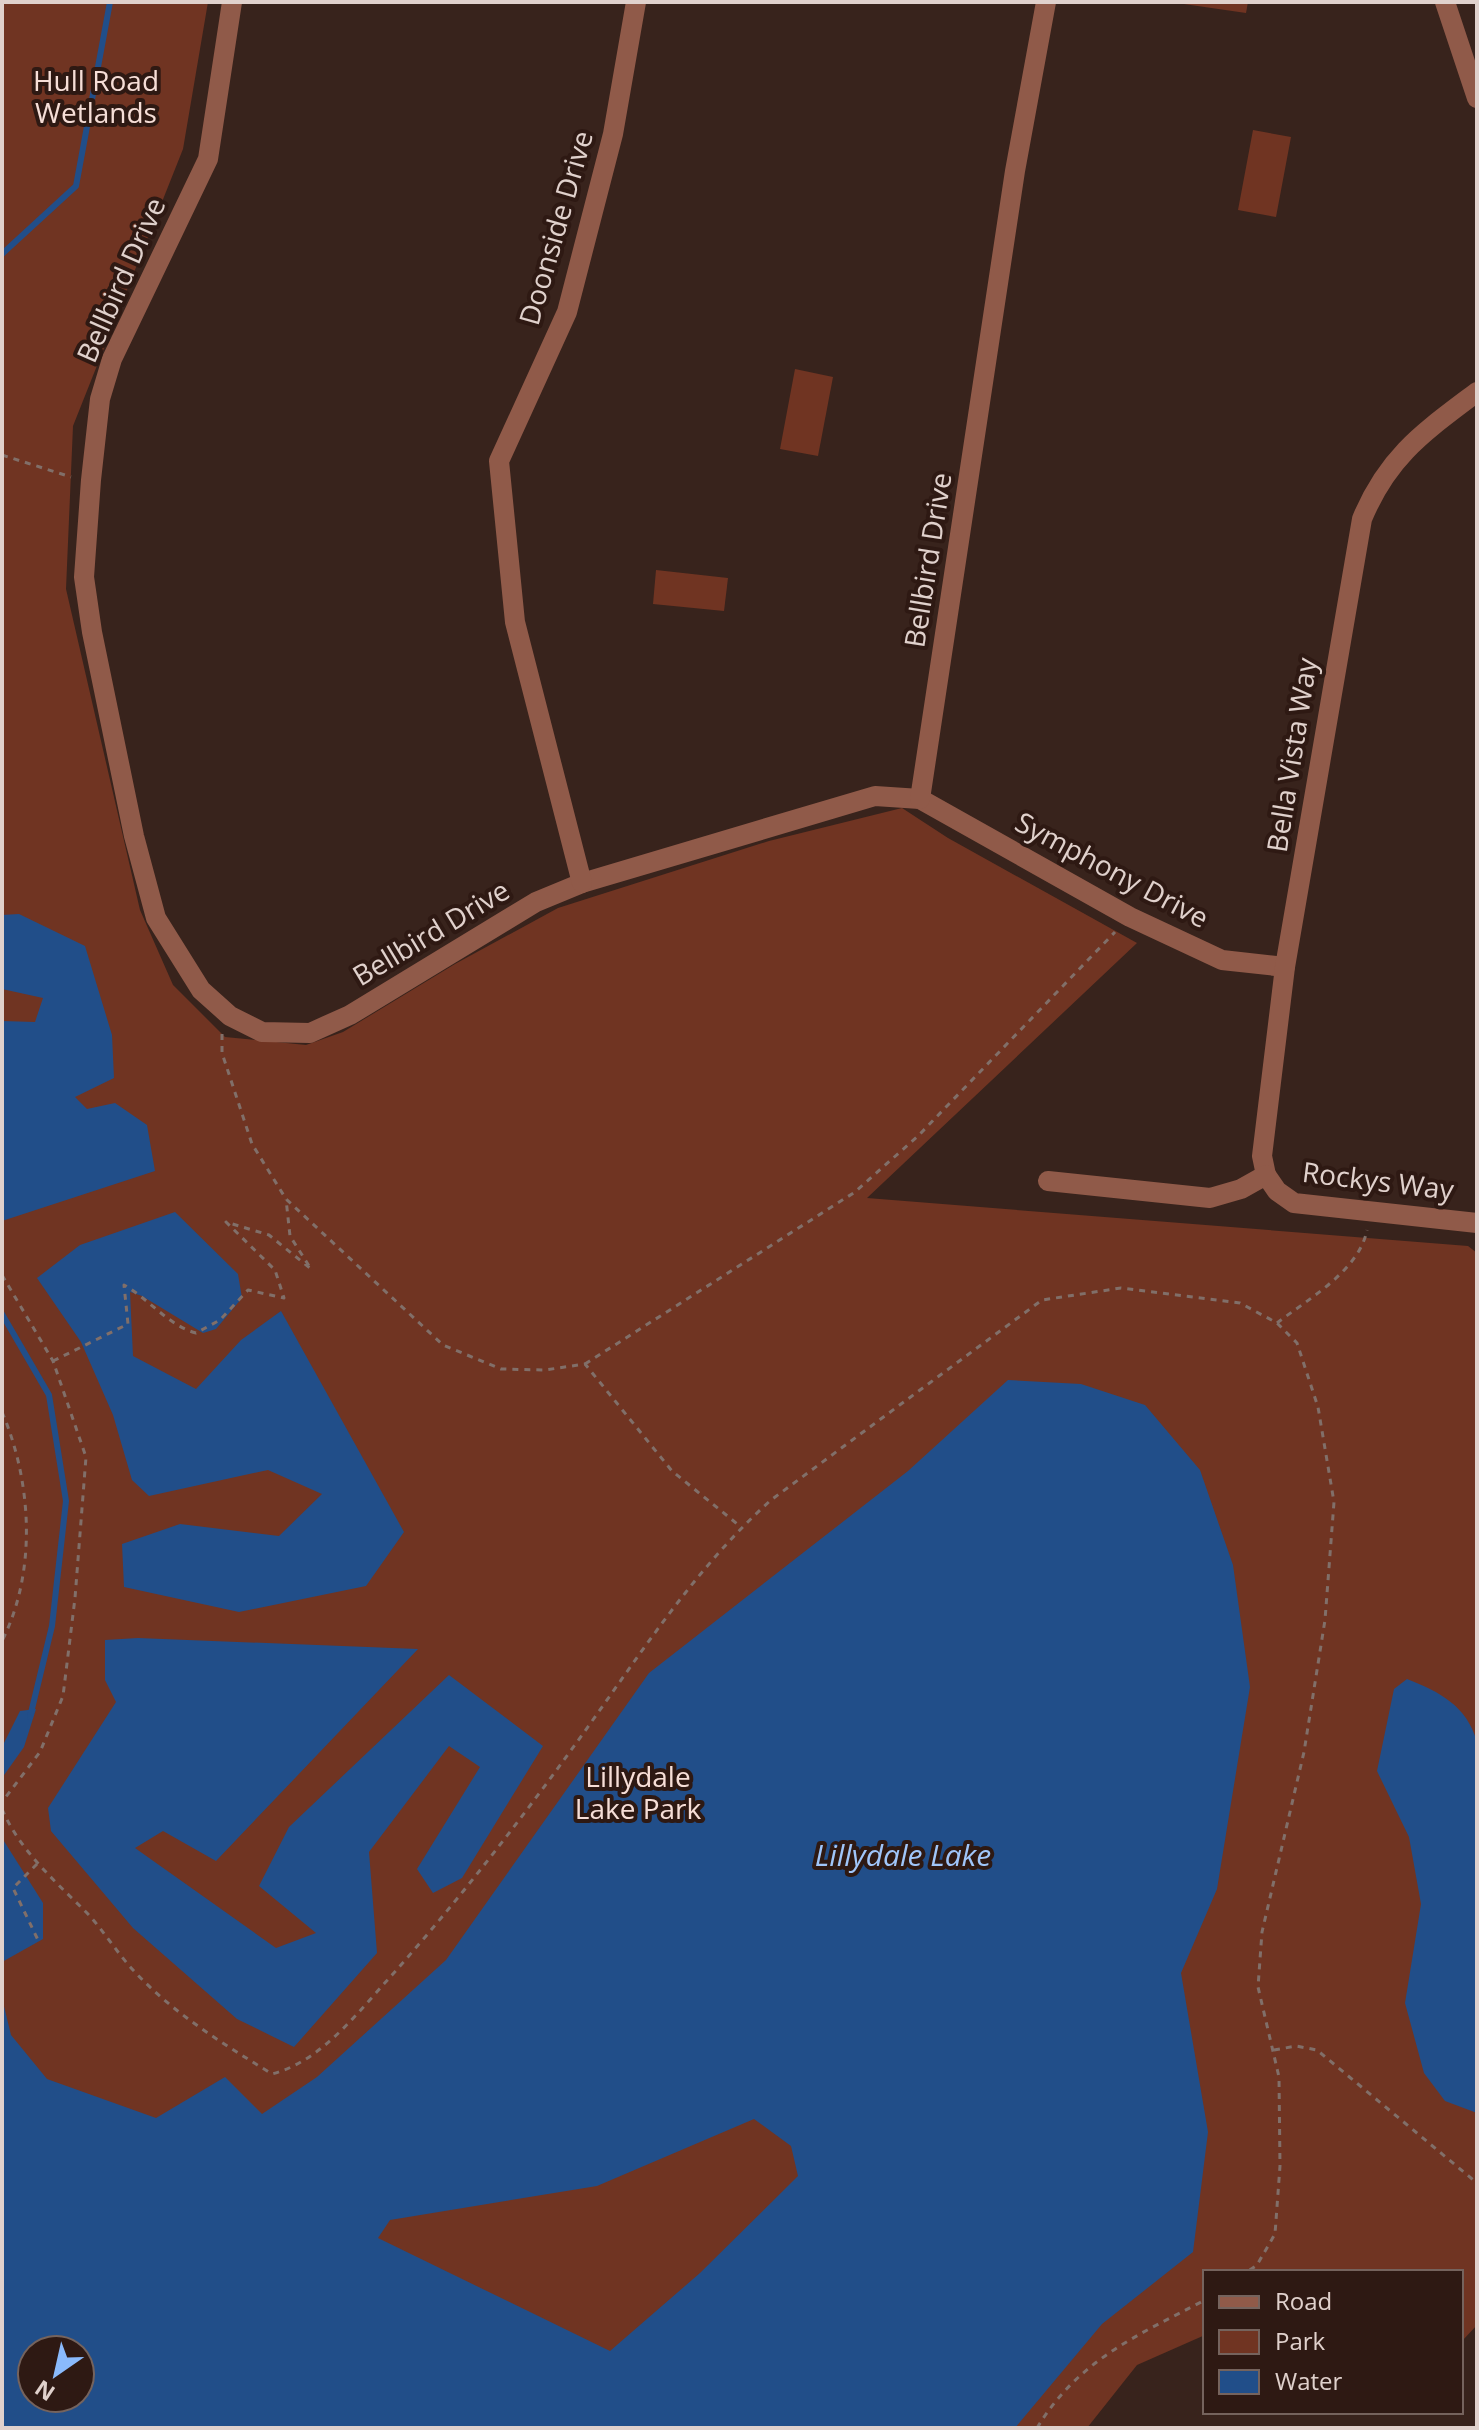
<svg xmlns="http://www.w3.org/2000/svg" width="1479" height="2430" font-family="'Open Sans',sans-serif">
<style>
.green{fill:#703422;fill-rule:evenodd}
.water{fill:#214e89;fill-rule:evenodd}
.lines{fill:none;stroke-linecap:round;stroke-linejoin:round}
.stream{stroke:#214e89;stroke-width:6}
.path{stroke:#816f69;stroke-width:3;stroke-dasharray:6 6;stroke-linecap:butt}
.minor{stroke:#905a49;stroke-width:20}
.labels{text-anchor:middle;stroke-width:8;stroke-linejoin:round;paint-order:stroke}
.park-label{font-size:28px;fill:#f6ded7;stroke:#2e1913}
.street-label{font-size:28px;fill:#e0d1cc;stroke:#2e1913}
.water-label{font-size:30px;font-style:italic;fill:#a0c6fa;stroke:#2e1913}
</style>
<rect width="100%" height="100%" fill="#38231c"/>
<g class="green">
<path d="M 5,2 L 208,2 L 183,149 L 73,426 L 66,589 L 140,910 L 173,985 L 225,1037 L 306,1045 L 343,1032 L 455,964 L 558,908 L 769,841 L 902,808 L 948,838 L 1137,943 L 867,1198 L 1468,1246 L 1477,1253 L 1477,2325 L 1463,2340 L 1461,2272 L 1205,2272 L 1205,2335 L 1137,2365 L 1087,2428 L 2,2428 L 2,8 ZM 32,2350 L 80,2350 L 80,2398 L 32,2398 Z"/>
<polygon points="1170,2 1248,2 1246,13"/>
<polygon points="1253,130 1291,137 1276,217 1238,210"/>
<polygon points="795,369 833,377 818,456 780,449"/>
<polygon points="656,570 728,578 724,611 653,604"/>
</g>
<g class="water">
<polygon points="19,914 85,946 112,1035 114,1078 75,1097 87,1109 115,1103 147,1125 155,1171 2,1221 2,1021 35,1022 43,998 2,989 2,915"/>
<polygon points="175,1212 238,1274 242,1298 216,1329 203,1333 142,1296 130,1292 133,1356 196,1389 241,1340 281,1311 404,1532 366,1586 239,1612 124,1587 122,1544 180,1524 279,1536 322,1494 268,1470 149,1496 132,1480 113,1415 81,1342 37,1278 80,1245"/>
<path d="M 1008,1380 L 1081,1384 L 1145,1405 L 1200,1470 L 1233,1565 L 1250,1687 L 1217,1889 L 1181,1973 L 1208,2132 L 1193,2252 L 1102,2324 L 1015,2428 L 2,2428 L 2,1998 L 11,2035 L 47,2079 L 156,2118 L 225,2077 L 262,2114 L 317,2077 L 446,1960 L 649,1673 L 908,1471 ZM 754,2119 L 791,2146 L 798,2176 L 700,2273 L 610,2351 L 378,2238 L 390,2220 L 597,2186 ZM 80,2350 L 80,2398 L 32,2398 L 32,2350 Z"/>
<polygon points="138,1638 418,1649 216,1861 163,1831 135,1848 276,1948 316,1933 259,1886 289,1827 449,1675 543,1746 462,1878 433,1893 417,1869 480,1767 449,1746 369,1852 377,1953 294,2047 237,2019 133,1928 51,1831 48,1808 116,1702 105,1680 105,1640"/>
<path d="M 1407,1679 C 1440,1692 1467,1706 1477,1742 L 1477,2113 L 1445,2101 L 1424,2073 L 1405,2003 L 1421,1904 L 1409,1837 L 1377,1771 L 1394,1689 Z"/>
<polygon points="36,1709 24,1747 2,1778 2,1747 20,1711"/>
<polygon points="2,1838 43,1903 43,1939 2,1962"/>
</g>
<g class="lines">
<g class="stream">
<polyline points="2,254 76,186 110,2"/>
<polyline points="2,1314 49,1395 66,1501 52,1626 30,1717"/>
</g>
<g class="path">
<polyline points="2,455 71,477"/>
<polyline points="222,1034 222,1053 252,1144 286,1199 443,1345 501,1369 545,1370 585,1364 672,1471 741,1527"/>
<polyline points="2,1275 53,1361 86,1457 75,1598 63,1696 40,1752 2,1802"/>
<path d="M 1277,1323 C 1308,1299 1359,1271 1367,1230"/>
<path d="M 53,1361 L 128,1324 L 124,1285 C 149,1299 169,1326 196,1333 L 220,1320 L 248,1290 L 284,1298 L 275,1270 L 226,1222 L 269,1235 L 311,1269 L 290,1236 L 286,1199"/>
<polyline points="585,1364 855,1192 919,1135 1115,932"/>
<path d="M 2,1412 C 32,1482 37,1572 2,1641"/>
<path d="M 2,1809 C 20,1851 55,1881 87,1913 C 104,1931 117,1953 134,1971 C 174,2014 222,2043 272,2074 C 322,2061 358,2012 392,1975 C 458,1901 519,1822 577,1742 C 638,1658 693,1570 771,1500 L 1042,1300 L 1121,1288 L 1240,1303 L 1277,1323 L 1297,1343 L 1318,1407 L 1334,1502 L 1325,1620 L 1304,1752 L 1262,1932 L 1258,1987 L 1279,2077 L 1280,2166 L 1275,2234 L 1257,2265 L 1247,2272"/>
<polyline points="37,1864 13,1888 38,1940"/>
<polyline points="1274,2050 1296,2046 1317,2050 1477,2183"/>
<path d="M 1037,2428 C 1078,2360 1138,2335 1205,2300"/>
</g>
<g class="minor">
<polyline points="232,2 208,159 112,359 100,399 91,480 84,577 92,632 134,836 156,918 201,990 230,1016 262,1032 310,1033 350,1015 536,902 582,883 875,796 920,799 1130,917 1222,960 1285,967"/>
<polyline points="1445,2 1477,98"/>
<polyline points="920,799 1015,171 1046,2"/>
<polyline points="582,883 515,622 499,461 567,312 613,134 636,2"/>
<path d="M 1266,1175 L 1262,1156 L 1285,967 L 1362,519 C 1388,456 1424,432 1477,392"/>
<polyline points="1048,1181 1210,1198 1241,1189 1266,1175 1277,1191 1294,1203 1477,1223"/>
</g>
</g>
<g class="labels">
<g class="park-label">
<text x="96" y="91">Hull Road<tspan x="96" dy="32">Wetlands</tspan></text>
<text x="638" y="1787">Lillydale<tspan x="638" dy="32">Lake Park</tspan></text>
</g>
<g class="street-label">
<text transform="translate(556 228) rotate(-74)" y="10">Doonside Drive</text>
<text transform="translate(121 280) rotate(-66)" y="10">Bellbird Drive</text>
<text transform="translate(928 560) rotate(-81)" y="10">Bellbird Drive</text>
<text transform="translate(1292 755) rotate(-81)" y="10">Bella Vista Way</text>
<text transform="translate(1112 870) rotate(28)" y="10">Symphony Drive</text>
<text transform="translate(431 933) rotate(-31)" y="10">Bellbird Drive</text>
<text transform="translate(1378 1181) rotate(7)" y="10">Rockys Way</text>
</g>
<g class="water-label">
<text x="903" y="1866">Lillydale Lake</text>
</g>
</g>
<rect width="1479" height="2430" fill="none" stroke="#e0d1cc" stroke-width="8"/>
<rect x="1203" y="2270" width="260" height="144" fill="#2e1913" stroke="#75635d" stroke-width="2"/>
<rect x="1219" y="2296" width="40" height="12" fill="#905a49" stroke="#75635d" stroke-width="2"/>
<text x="1275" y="2310" font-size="24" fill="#e0d1cc">Road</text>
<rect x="1219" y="2330" width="40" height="24" fill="#703422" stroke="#75635d" stroke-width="2"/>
<text x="1275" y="2350" font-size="24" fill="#e0d1cc">Park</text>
<rect x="1219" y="2370" width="40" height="24" fill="#214e89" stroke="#75635d" stroke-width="2"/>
<text x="1275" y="2390" font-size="24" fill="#e0d1cc">Water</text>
<g transform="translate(56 2374) rotate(214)"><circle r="38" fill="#2e1913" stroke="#75635d" stroke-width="2"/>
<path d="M0-6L14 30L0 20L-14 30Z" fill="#8abafc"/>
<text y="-12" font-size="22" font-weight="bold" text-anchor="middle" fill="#e0d1cc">N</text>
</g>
</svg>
